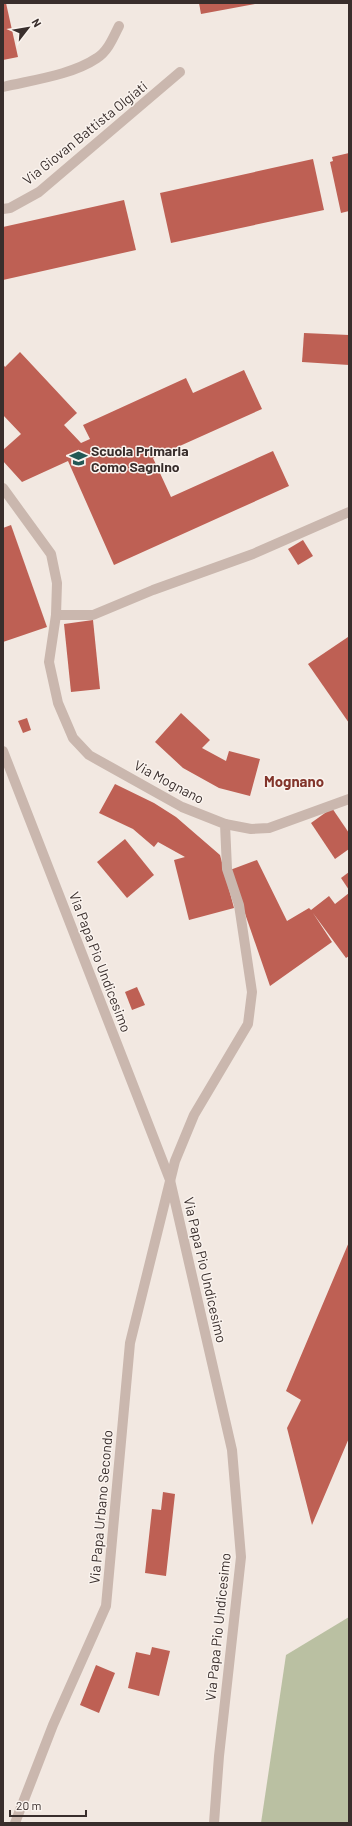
<svg xmlns="http://www.w3.org/2000/svg" width="352" height="1826" font-family="Barlow,sans-serif">
<style>
.green{fill:#bac0a2}
.building{fill:#be6054}
.lines{fill:none;stroke-linecap:round;stroke-linejoin:round}
.service{stroke:#cab7ae;stroke-width:10}
.minor{stroke:#cab7ae;stroke-width:10}
.labels{text-anchor:middle;stroke-width:3;stroke-linejoin:round;paint-order:stroke}
.street-label{font-size:14px;fill:#392e2c;stroke:#faf3ee}
.poi-label{font-size:14px;font-weight:bold;fill:#392e2c;stroke:#faf3ee;text-anchor:start}
.neighbourhood-label{font-size:15px;font-weight:bold;fill:#82342a;stroke:#faf3ee}
</style>
<rect width="100%" height="100%" fill="#f2e8e1"/>
<polygon class="green" points="349,1617 349,1823 261,1823 286,1655"/>
<g class="building">
<polygon points="3,3 6,3 18,57 3,60"/>
<polygon points="199,3 255,3 255,4 201,14"/>
<polygon points="349,153 349,211 341,213 330,162 333,161 332,157"/>
<polygon points="313,159 324,210 171,243 160,193"/>
<polygon points="124,200 136,250 3,280 3,227"/>
<polygon points="304,333 349,335 349,365 302,362"/>
<polygon points="20,352 77,413 64,425 81,443 90,439 83,425 186,378 193,393 244,370 262,409 153,458 171,497 273,451 289,486 114,565 68,461 22,482 3,461 3,450 21,434 3,415 3,364 5,367"/>
<polygon points="11,525 47,627 3,642 3,528"/>
<polygon points="303,540 313,556 298,565 288,549"/>
<polygon points="93,620 100,689 71,692 64,624"/>
<polygon points="348,637 349,639 349,723 308,664"/>
<polygon points="181,713 210,740 202,748 226,761 229,751 260,759 250,796 219,788 183,768 155,742"/>
<polygon points="27,718 31,730 23,733 18,721"/>
<polygon points="115,784 154,803 176,817 220,855 234,908 189,920 174,860 185,857 158,842 154,847 133,829 99,813"/>
<polygon points="332,808 349,833 349,849 335,859 311,823"/>
<polygon points="125,839 154,875 127,898 97,862"/>
<polygon points="257,860 287,921 309,908 311,910 329,896 335,904 349,893 349,956 346,958 313,913 332,942 270,986 230,870"/>
<polygon points="349,872 349,890 341,878"/>
<polygon points="137,987 145,1005 132,1010 125,992"/>
<polygon points="349,1242 349,1438 312,1525 287,1428 301,1400 286,1391"/>
<polygon points="163,1492 175,1494 166,1576 145,1573 152,1509 161,1510"/>
<polygon points="152,1647 170,1651 159,1696 128,1688 136,1652 150,1655"/>
<polygon points="96,1665 115,1673 99,1713 80,1705"/>
</g>
<g class="lines">
<polyline class="service" points="56,615 93,615 153,590 253,554 349,512"/>
<g class="minor">
<path d="M 3,87 C 32,80 72,75 97,58 C 108,51 113,38 119,26"/>
<polyline points="3,209 10,208 39,192 180,72"/>
<polyline points="3,488 51,554 57,583 56,615 49,662 58,703 73,738 89,755 182,807 225,824 227,869 239,905 252,992 248,1024 194,1115 175,1161 130,1343 106,1606 53,1725 15,1823"/>
<polyline points="3,751 170,1180 232,1450 241,1557 219,1756 214,1823"/>
<polyline points="225,824 251,829 269,828 349,799"/>
</g>
</g>
<defs>
<symbol id="school-bare" viewBox="-9 -9 18 18"><path d="M0-5L7-2L0 1L-7-2ZM-4 1L0 2.5L4 1V4Q0 6-4 4Z" fill="#235855" stroke="#faf3ee" stroke-width="2.5" paint-order="stroke"/></symbol>
</defs>
<g fill-rule="evenodd">
<use href="#school-bare" x="66" y="446" width="25" height="25"/>
</g>
<g class="labels">
<g class="street-label">
<text transform="translate(85 133) rotate(-39)" y="5">Via Giovan Battista Olgiati</text>
<text transform="translate(169 782) rotate(28)" y="5">Via Mognano</text>
<text transform="translate(100 962) rotate(69)" y="5">Via Papa Pio Undicesimo</text>
<text transform="translate(205 1270) rotate(77)" y="5">Via Papa Pio Undicesimo</text>
<text transform="translate(101 1507) rotate(-85)" y="5">Via Papa Urbano Secondo</text>
<text transform="translate(218 1627) rotate(-84)" y="5">Via Papa Pio Undicesimo</text>
</g>
<g class="poi-label">
<text x="91" y="456">Scuola Primaria<tspan x="91" dy="16">Como Sagnino</tspan></text>
</g>
<g class="neighbourhood-label">
<text x="294" y="787">Mognano</text>
</g>
</g>
<rect width="352" height="1826" fill="none" stroke="#392e2c" stroke-width="8"/>
<g transform="translate(28 28) rotate(59)" stroke="#faf3ee" stroke-width="3" paint-order="stroke">
<path d="M0-3L7 15L0 10L-7 15Z" fill="#392e2c"/>
<text y="-6" font-size="11" font-weight="bold" text-anchor="middle" fill="#392e2c">N</text>
</g>
<path d="M10 1810v6h76v-6" fill="none" stroke="#392e2c" stroke-width="2"/>
<text x="16" y="1810" font-size="12" fill="#392e2c" stroke="#faf3ee" stroke-width="3" paint-order="stroke">20 m</text>
</svg>
